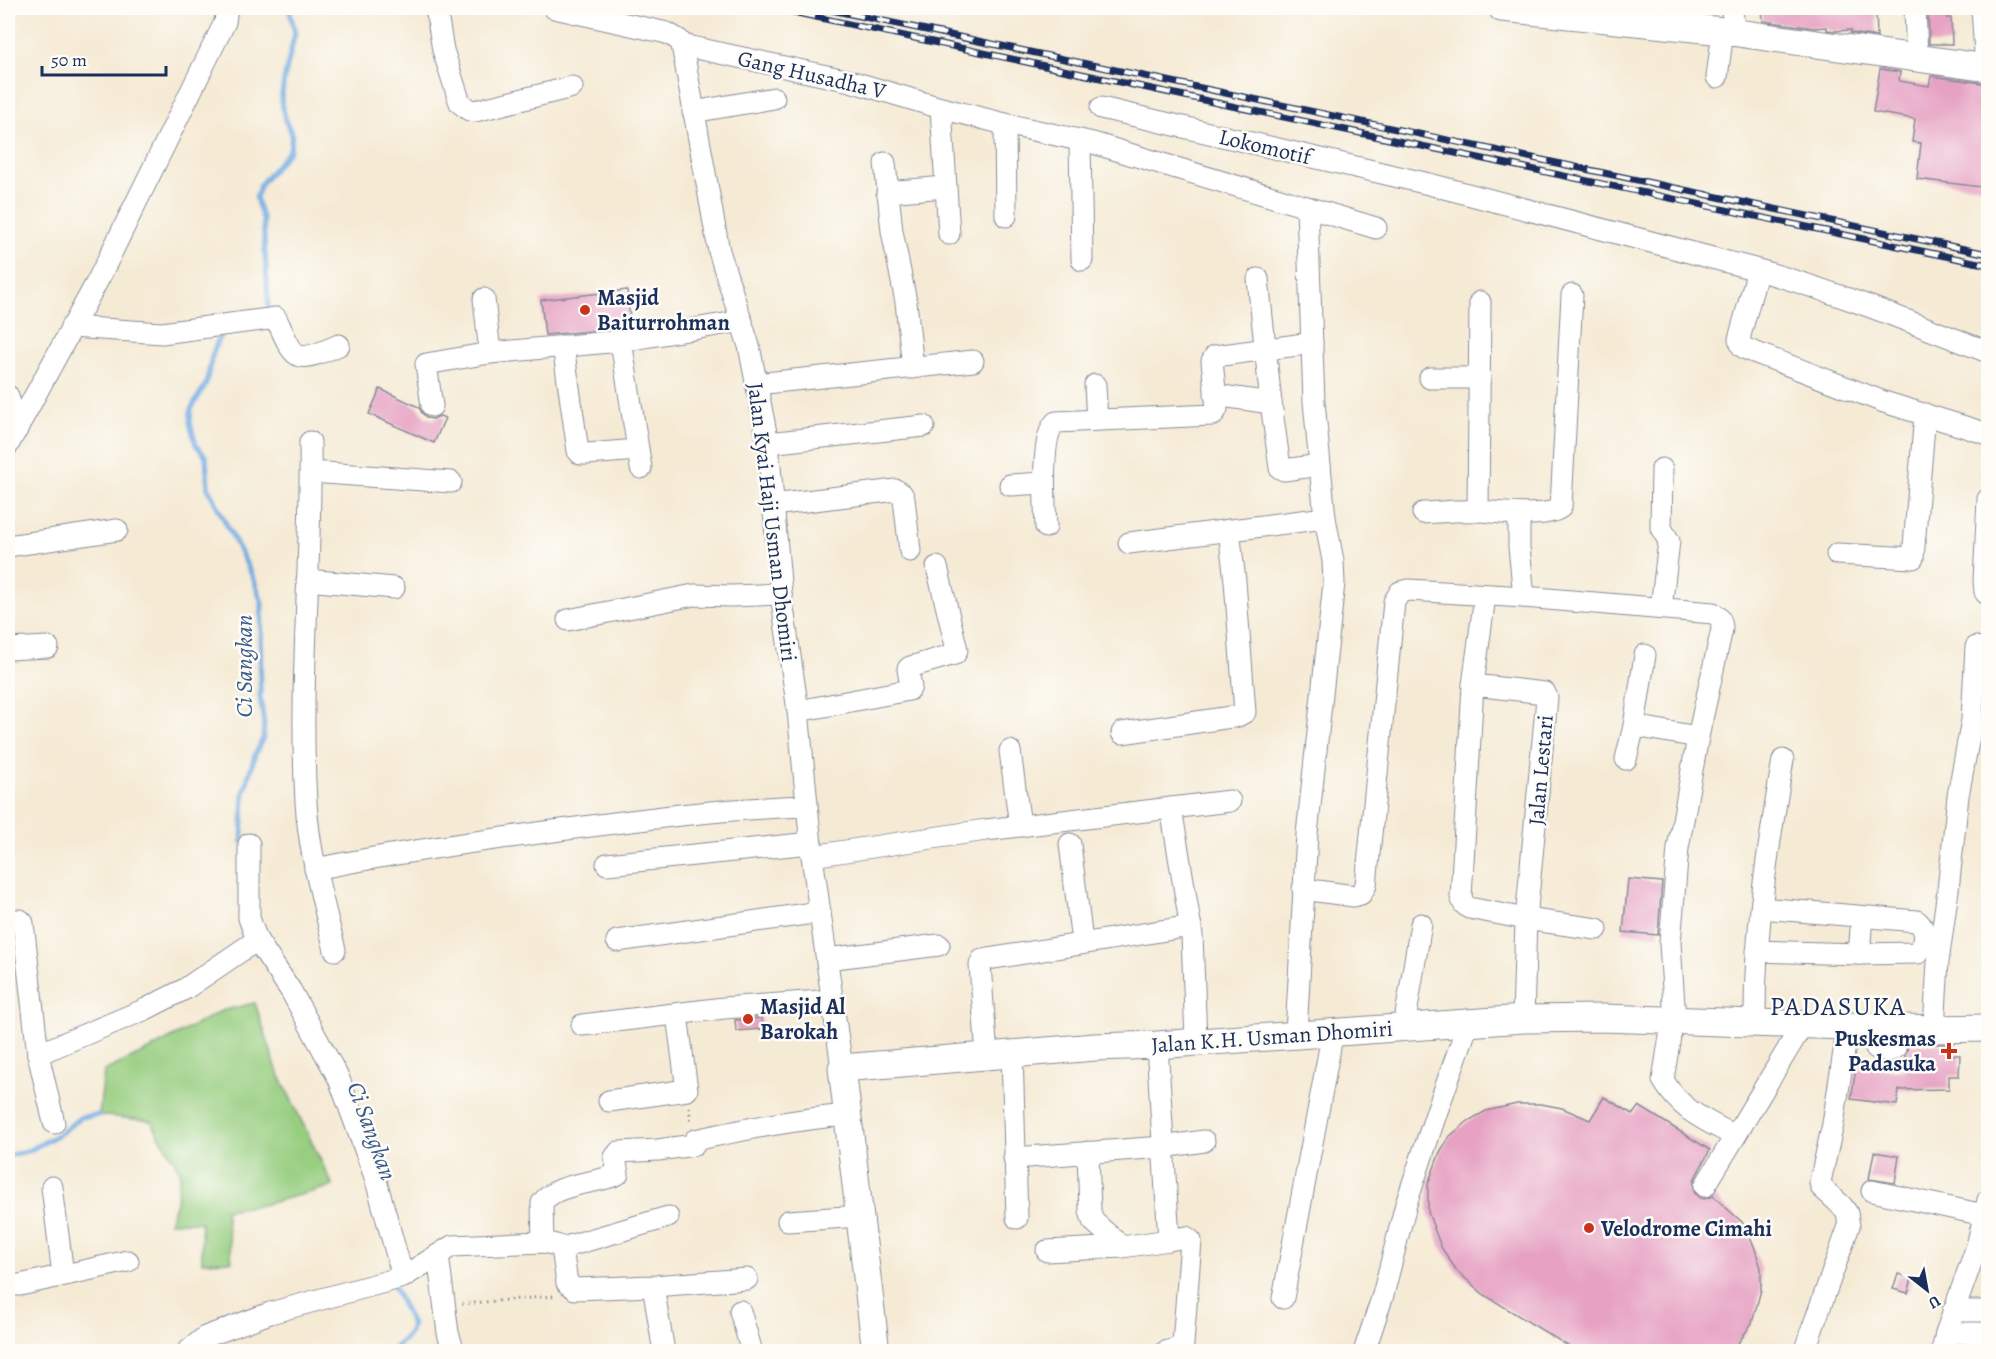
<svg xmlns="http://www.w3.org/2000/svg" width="1996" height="1359" font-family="Alegreya,serif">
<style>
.green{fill:#97ce80;stroke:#597e6f;stroke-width:1.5}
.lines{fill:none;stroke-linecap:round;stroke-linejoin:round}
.stream{stroke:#72ace2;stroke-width:5}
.building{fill:#e6a1c3}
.minor-casing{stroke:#888c99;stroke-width:23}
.major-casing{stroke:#888c99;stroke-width:29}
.path{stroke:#888c99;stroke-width:3;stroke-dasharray:1.5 4.5;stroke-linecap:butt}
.minor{stroke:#fff;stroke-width:21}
.major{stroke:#fff;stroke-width:27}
.rail-casing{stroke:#1b2f5e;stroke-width:7}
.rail{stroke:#fdfcf7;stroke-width:4.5;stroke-dasharray:14;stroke-linecap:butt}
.poi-dot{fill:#c8321e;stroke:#fdfcf7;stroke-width:2}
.labels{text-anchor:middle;stroke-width:5;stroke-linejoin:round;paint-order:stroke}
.street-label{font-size:22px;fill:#1b2f5e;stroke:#fdfcf7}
.poi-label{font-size:22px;font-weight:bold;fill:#1b2f5e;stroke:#fdfcf7;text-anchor:start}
.water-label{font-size:24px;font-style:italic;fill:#395b8c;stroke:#fdfcf7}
.quarter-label{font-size:26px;letter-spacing:1.5px;fill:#1b2f5e;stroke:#fdfcf7}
</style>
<rect width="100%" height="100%" fill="#fdfcf7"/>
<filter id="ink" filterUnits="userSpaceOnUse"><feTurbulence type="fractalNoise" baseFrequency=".0167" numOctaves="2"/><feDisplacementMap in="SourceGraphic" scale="12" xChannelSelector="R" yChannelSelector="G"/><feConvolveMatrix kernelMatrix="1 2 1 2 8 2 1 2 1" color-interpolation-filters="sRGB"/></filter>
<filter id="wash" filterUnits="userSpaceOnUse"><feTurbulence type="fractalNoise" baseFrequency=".008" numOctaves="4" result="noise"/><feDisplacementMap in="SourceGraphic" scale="24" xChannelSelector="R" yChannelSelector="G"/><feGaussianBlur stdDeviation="1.35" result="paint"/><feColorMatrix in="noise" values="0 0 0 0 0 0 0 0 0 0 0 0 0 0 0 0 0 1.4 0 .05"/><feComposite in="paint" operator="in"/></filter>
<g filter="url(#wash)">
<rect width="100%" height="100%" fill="#f5ead4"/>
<polygon class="green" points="255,1003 277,1070 333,1186 262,1205 225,1210 232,1261 202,1262 201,1222 169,1222 177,1199 180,1171 151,1121 99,1115 104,1071 149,1050 221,1011"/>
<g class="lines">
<g class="stream">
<polyline points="269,315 263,220 256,198 260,185 290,150 292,134 286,122 281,100 284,80 295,33 289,8"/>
<polyline points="224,331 218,340 212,356 206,384 191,409 190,423 196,445 206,457 208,488 253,577 262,603 260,696 264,724 263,738 255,755 244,792 242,842"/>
<polyline points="8,1156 30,1150 61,1133 81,1117 99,1115"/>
<polyline points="391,1352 409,1334 412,1325 393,1285"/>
</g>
</g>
<g id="blocks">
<g class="building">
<polygon points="1762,8 1876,8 1877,37 1851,33 1851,30 1835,31 1827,30 1827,27 1814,28 1763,21"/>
<polygon points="1928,8 1947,8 1947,18 1951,18 1952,44 1929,44"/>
<polygon points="1880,69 1900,72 1899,81 1929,86 1931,76 1989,84 1989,188 1917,179 1921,143 1912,142 1915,119 1873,112"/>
<polygon points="627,290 630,319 615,321 616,329 545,335 541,300"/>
<polygon points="380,389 419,407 422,413 427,418 433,419 440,416 445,418 434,443 369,414"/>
<polygon points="1628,879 1662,882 1658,935 1623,932"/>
<polygon points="762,1018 762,1029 736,1031 735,1020"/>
<polygon points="1909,1044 1949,1044 1949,1055 1960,1055 1959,1076 1949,1076 1949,1089 1899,1090 1897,1105 1851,1099 1856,1068 1868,1069 1868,1066 1905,1071 1905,1056"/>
<polygon points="1604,1097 1633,1114 1639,1106 1710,1150 1694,1180 1694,1192 1698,1197 1704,1199 1713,1196 1742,1222 1754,1246 1761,1268 1761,1290 1752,1323 1732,1352 1578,1352 1483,1294 1457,1271 1441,1247 1428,1212 1428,1184 1440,1152 1449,1137 1468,1121 1486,1111 1517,1104 1541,1104 1562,1108 1590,1120"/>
<polygon points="1874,1152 1899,1156 1895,1183 1869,1179"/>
<polygon points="1898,1274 1912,1278 1908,1293 1893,1289"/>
</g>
</g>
</g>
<g filter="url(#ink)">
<use href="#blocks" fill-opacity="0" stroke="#888c99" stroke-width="1.5"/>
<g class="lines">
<defs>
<g id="minor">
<polyline points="436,8 443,50 460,103 469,110 475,111 572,87"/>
<polyline points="554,8 667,33 679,40 682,45 719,251 749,346 768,443 781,594 798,711 812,856 842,1068"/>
<polyline points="1732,8 1734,33"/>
<polyline points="1915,8 1917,58"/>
<polyline points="1982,8 1986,68"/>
<polyline points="682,45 850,81 941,108 1005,124 1006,216"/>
<polyline points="1717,77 1723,31"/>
<polyline points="941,108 949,234"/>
<path d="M 1101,108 L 1429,184 L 1758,270 C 1837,292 1913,323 1988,352"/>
<polyline points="693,112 774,98"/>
<polyline points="1005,124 1093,143 1376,228"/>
<polyline points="1080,140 1082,260"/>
<polyline points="885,163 892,231 906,302 913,368"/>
<polyline points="887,192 945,187"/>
<polyline points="1758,270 1739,339 1742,346 1746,349 1884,402 1988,434"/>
<polyline points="1258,279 1271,403 1280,468 1284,470 1320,465"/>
<polyline points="484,299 490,353"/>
<path d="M 71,327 L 162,333 L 276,318 C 296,361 293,365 339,345"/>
<polyline points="621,341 641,468"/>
<polyline points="563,346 578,451 581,454 587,454 638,450"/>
<polyline points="1430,378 1480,378"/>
<polyline points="756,384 973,361"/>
<polyline points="1095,385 1097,420"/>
<polyline points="1215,395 1271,403"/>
<polyline points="8,396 17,430"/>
<polyline points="432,406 426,364 490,353 621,341 742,321"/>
<path d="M 310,442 C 312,562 299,682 306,802 C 309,853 323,901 335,950"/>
<polyline points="768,443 924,426"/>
<polyline points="8,445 99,278 225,22 227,8"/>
<polyline points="311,472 451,482"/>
<polyline points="1010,485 1044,483"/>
<polyline points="1988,499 1984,581 1985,592 1988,595"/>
<polyline points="773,505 896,490 902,494 904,499 910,551"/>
<polyline points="1478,511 1480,302"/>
<path d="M 1423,513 C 1442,512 1461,510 1479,511 C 1498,512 1548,519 1561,507 L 1572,295"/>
<polyline points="1519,514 1519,547 1524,597"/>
<path d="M 1046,527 C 1045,505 1040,435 1056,422 L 1213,415 L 1217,409 L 1212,361 L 1215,356 L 1312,343"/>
<polyline points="1129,543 1325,518"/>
<polyline points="8,546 117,530"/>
<polyline points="1837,554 1913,558 1925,414"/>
<polyline points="307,580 394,588"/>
<polyline points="1485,596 1473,685 1461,897 1464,904 1469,908 1526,919 1597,929"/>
<polyline points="1661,608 1669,541 1661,528 1662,469"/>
<polyline points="568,620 694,595 732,596 781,594"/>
<polyline points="8,649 48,647"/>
<polyline points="1473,685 1545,693 1547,698 1526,919 1523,1019"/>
<polyline points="798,711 909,690 911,687 908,669 910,667 955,654 957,650 937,567"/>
<polyline points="1634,726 1698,737"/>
<polyline points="1122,733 1238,716 1245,712 1235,581 1229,530"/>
<polyline points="1010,751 1020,826"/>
<polyline points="1626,759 1634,726 1645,655"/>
<polyline points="1171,808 1192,935 1196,1041"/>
<polyline points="249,844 249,918 257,940 291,991 339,1079 375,1177 403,1277"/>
<polyline points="1070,844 1082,942"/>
<polyline points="812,856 986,830 1230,801"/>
<polyline points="607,864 811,843"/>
<path d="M 315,869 C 394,853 473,842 553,831 C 638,820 722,808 807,806"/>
<path d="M 1303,889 L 1354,896 L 1361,894 L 1366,885 L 1394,602 L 1400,592 L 1409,590 L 1524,597 L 1713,613 C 1720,617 1722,621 1722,629 L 1698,737 L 1678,848 L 1670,943 L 1675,1021 L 1670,1036 L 1663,1080 C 1681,1111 1705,1120 1735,1136"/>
<polyline points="8,920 20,920 23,923 38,1054 54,1123"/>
<polyline points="617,941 820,912"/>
<path d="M 1757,951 L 1859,954 L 1918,953 C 1926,942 1928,931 1917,921 L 1761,908"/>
<polyline points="1859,954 1862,917"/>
<polyline points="827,959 939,945"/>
<path d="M 1755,1023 C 1754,934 1768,848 1783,760"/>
<polyline points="582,1025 724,1008 833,1000"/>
<polyline points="1404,1027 1421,924"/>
<polyline points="1934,1029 1938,962 1948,890 1958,796 1972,720 1976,647"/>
<polyline points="1296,1034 1307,834 1334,583 1333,561 1325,518 1314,402 1307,207"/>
<polyline points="1876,1048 1889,1051 1895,1048 1900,1027"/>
<polyline points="38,1054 146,1009 185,989 257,940"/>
<polyline points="1012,1054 1017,1218"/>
<polyline points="987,1056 980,965 982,960 1191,926"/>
<polyline points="609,1101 687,1090 677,1015"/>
<polyline points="1088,1152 1090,1211 1093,1221 1122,1247"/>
<polyline points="1014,1158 1163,1147 1204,1141"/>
<polyline points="1705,1186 1803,1024"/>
<polyline points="52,1187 63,1275"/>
<polyline points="1872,1191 1984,1215"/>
<polyline points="788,1221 860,1216"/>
<path d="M 543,1242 L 542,1203 C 555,1183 597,1184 618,1174 L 615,1157 L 619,1152 L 658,1150 L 694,1145 L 695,1140 C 746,1129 796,1119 848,1115"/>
<polyline points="562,1248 567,1283 575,1289 653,1286 747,1279"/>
<polyline points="1047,1251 1122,1247 1169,1240 1157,1045"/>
<polyline points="438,1255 448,1333 454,1352"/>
<polyline points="8,1285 20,1285 128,1261"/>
<polyline points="653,1286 664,1352"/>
<polyline points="1283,1298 1333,1031"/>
<polyline points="740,1311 752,1352"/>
<polyline points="1953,1311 1988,1311"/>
<polyline points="1946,1333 1988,1333"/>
<polyline points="187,1352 205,1337 270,1313 403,1277 452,1246 543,1242 556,1245 562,1248 668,1217"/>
<polyline points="1165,1352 1182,1347 1183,1344 1191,1241 1186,1237 1169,1240"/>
<polyline points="1364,1352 1383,1295 1406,1204 1437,1111 1469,1021"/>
<polyline points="1804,1352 1849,1226 1847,1213 1842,1206 1821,1187 1820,1182 1833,1124 1848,1025"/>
<polyline points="1942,1352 1946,1333 1977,1246 1988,1200"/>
</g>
<g id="major">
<polyline points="1502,8 1723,31 1988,68"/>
<polyline points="876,1352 842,1068 1095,1047 1157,1045 1523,1019 1602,1018 1934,1029 1988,1028"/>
</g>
</defs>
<use href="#minor" class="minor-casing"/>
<use href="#major" class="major-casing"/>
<g class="path">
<polyline points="689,1107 691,1124"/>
<polyline points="462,1304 554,1296"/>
</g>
<use href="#minor" class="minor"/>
<use href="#major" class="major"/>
<defs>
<g id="rail">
<polyline points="774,8 1222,104 1988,265"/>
<polyline points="822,8 1988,254"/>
</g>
</defs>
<use href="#rail" class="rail-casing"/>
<use href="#rail" class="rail"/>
</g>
</g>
<g class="poi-dot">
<circle cx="585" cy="310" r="6"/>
<circle cx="748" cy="1019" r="6"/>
<path d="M1946 1042h6v6h6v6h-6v6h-6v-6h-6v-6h6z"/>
<circle cx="1589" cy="1228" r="6"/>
</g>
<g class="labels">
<g class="street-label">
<text transform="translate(812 74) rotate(13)" y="8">Gang Husadha V</text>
<text transform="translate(1265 146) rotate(13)" y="8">Lokomotif</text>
<text transform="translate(773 522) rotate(83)" y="8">Jalan Kyai Haji Usman Dhomiri</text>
<text transform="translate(1540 770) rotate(-85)" y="8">Jalan Lestari</text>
<text transform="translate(1272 1036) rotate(-4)" y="8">Jalan K.H. Usman Dhomiri</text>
</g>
<g class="poi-label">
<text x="597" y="305">Masjid<tspan x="597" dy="25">Baiturrohman</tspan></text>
<text x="760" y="1014">Masjid Al<tspan x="760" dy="25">Barokah</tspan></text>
<text x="1936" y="1046" text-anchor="end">Puskesmas<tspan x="1936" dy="25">Padasuka</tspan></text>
<text x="1601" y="1236">Velodrome Cimahi</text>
</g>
<g class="water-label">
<text transform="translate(244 666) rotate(-90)" y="8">Ci Sangkan</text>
<text transform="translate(372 1131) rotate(70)" y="8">Ci Sangkan</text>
</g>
<g class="quarter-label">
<text x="1838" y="1015">PADASUKA</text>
</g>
</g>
<rect width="1996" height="1359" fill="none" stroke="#fdfcf7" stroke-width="30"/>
<g transform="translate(1927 1290) rotate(149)" stroke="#fdfcf7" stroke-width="4.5" paint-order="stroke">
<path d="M0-4.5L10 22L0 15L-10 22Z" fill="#1b2f5e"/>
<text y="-9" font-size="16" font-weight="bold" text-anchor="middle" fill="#1b2f5e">U</text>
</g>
<path d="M42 66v9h124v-9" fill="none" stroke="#1b2f5e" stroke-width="3"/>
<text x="51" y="66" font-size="18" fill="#1b2f5e" stroke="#fdfcf7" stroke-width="4.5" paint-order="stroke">50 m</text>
</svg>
